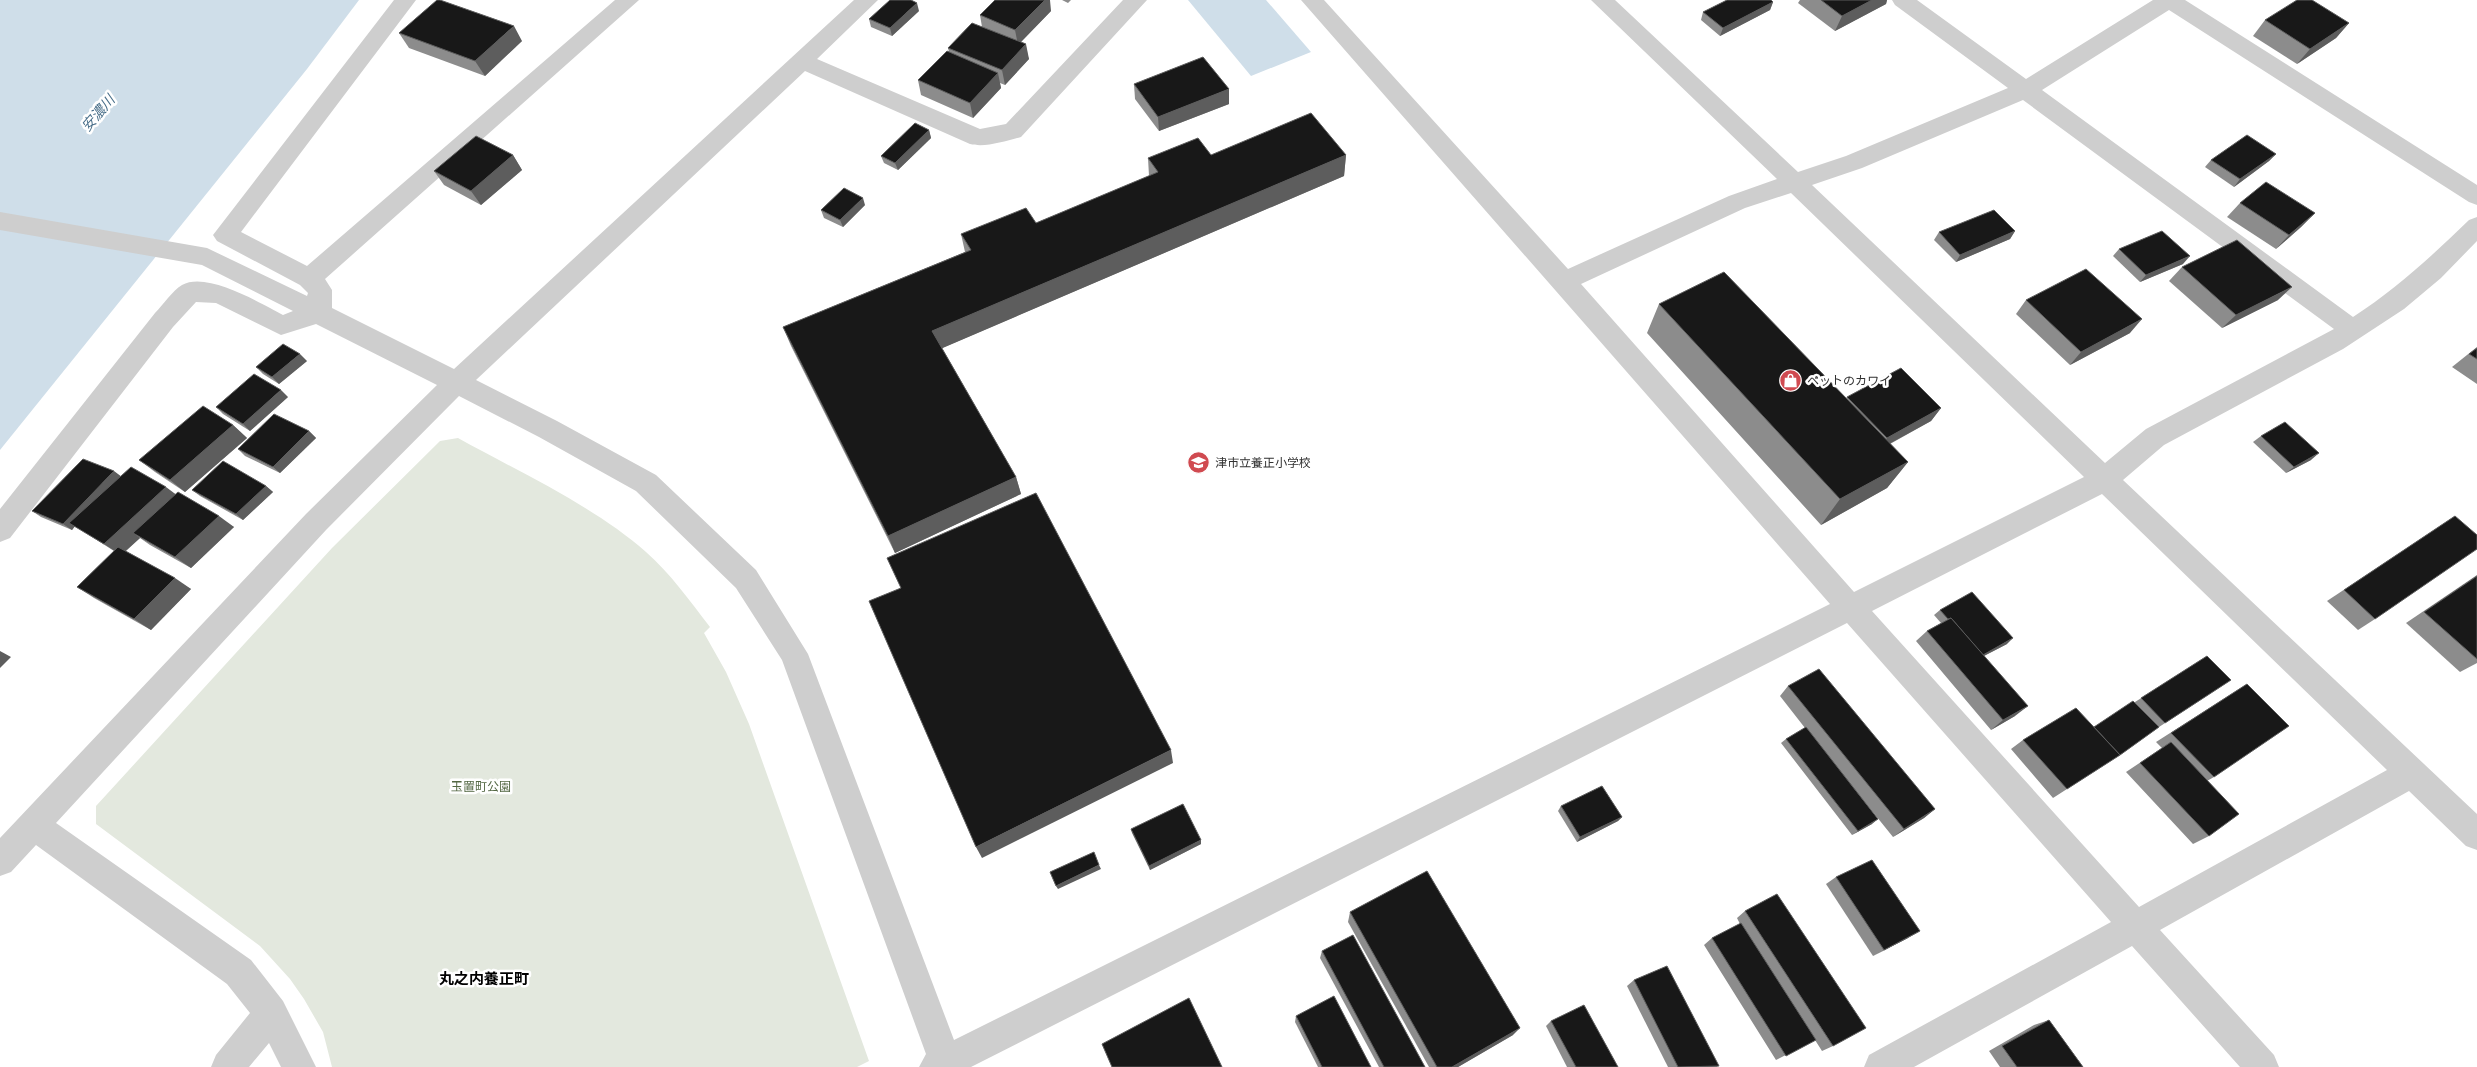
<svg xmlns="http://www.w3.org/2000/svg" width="2477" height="1067" font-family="Ubuntu,'Noto Sans JP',sans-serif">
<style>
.green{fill:#e3e8de}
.water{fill:#cfdee9}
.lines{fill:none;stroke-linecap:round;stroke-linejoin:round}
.minor{fill:#cecece;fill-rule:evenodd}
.wall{fill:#8c8c8c}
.shaded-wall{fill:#5d5d5d}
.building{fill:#181818;stroke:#5d5d5d}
.labels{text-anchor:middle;stroke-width:5;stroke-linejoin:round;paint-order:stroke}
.poi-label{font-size:12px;fill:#313131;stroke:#fff;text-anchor:start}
.park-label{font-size:12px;fill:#536743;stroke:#fff}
.water-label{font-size:14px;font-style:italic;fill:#486e89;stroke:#fff}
.quarter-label{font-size:15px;font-weight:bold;fill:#000;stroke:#fff}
</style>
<rect width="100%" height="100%" fill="#fff"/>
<path class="green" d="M 458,438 C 519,472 594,506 646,552 C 670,573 690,601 710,627 L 704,633 L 726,672 L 749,724 L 869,1061 L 857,1067 L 332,1067 L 323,1032 L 304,999 L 290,979 L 260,946 L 96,824 L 96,806 L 332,548 L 440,441 Z"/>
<g class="water">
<polygon points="0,0 359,0 307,69 0,450"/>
<polygon points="1188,0 1266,0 1311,52 1251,76"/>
</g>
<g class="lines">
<path class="minor" d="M 394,0 L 416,0 L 241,232 L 307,266 L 615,0 L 639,0 L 325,279 L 332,290 L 332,308 L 454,369 L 854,0 L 878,0 L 817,59 L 980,129 L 1006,124 L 1123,0 L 1147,0 L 1021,137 C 1006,141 985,148 970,144 L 805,71 L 476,380 L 557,421 L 656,475 L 756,570 L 808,654 L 954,1040 L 1830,604 L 1301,0 L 1324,0 L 1568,269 L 1729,196 L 1777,179 L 1591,0 L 1615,0 L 1798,172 L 1846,156 L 2008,88 L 1895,5 L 1892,0 L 1917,0 L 2026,79 L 2153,0 L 2185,0 L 2477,185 L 2477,205 L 2469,202 L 2169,10 L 2042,90 L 2353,317 C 2396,289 2432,256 2469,220 L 2477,217 L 2477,241 L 2441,278 L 2404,309 L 2343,349 L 2164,445 L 2123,480 L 2477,814 L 2477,850 L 2466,846 L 2409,791 L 2160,930 L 2274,1055 L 2279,1067 L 2240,1067 L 2132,946 L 1914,1067 L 1864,1067 L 1869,1055 L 2111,922 L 1847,623 L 971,1067 L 919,1067 L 926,1054 L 782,660 L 736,588 L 636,491 L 539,437 L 459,396 L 326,530 L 56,823 L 251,960 L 283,1001 L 316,1067 L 281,1067 L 269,1043 L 249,1067 L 211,1067 L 216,1055 L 250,1013 L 227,984 L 36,845 L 11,872 L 0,876 L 0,838 L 306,514 L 437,385 L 316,324 L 281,335 L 216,303 L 196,302 L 173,327 L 10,538 L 0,542 L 0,509 L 155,313 C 163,305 172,291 182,285 C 207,271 260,303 283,315 L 293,311 L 202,265 L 0,230 L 0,212 L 207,248 L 307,296 L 308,293 L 300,285 L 217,241 L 213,235 ZM 2023,100 L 2334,329 L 2146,429 L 2105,463 L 1812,185 L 1862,168 ZM 1791,193 L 2084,477 L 1854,592 L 1581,284 L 1745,208 ZM 2102,494 L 2387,770 L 2139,907 L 1872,611 Z"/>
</g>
<g class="wall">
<polygon points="1062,0 1071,0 1068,3"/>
<polygon points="1800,0 1887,0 1886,4 1835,31 1798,3"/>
<polygon points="1773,2 1770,10 1720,36 1701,20 1703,12"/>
<polygon points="919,11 892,36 871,27 869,19"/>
<polygon points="1051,11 1021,42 1029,59 1005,85 1000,83 1001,88 973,118 921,95 918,80 949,52 948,48 982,27 980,15"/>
<polygon points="2265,20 2349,23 2336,38 2297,64 2253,36"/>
<polygon points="399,33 522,41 485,76 409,48"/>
<polygon points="1134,84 1229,89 1229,104 1159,131 1135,99"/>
<polygon points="929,130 931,138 898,170 884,163 881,156"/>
<polygon points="2276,154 2269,161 2234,187 2205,167 2211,160"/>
<polygon points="513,155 522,170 481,205 444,185 434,171"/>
<polygon points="1211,155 1346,155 1344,176 942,348 1016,477 1021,494 895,553 791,346 783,327 965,252 961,234 1036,223 1149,176 1148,158"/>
<polygon points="2240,203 2315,213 2301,227 2276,249 2227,217"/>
<polygon points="865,205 843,227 824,218 821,210"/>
<polygon points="2015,231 2010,239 1956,262 1934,240 1939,232"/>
<polygon points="2119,249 2183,264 2140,282 2113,256"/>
<polygon points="2182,267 2278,300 2222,328 2169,281"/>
<polygon points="2026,300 2130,333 2070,365 2016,314"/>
<polygon points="1659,304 1846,398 1847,397 1941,408 1931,421 1890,444 1908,462 1887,488 1821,525 1647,333"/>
<polygon points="2477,347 2477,384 2452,367"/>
<polygon points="307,361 279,384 263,374 256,367"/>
<polygon points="288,397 250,431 223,414 216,407"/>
<polygon points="233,425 247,438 185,492 155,472 139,460"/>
<polygon points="309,431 316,438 280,473 245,456 238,449"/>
<polygon points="2261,436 2311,460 2286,473 2253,442"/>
<polygon points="121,476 175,494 234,527 191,568 150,545 140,538 126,551 191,589 151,630 94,598 77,587 114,551 75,526 72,530 41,517 32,511"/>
<polygon points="266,486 273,492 243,520 200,496 192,490"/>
<polygon points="2455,516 2375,619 2358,630 2327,601"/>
<polygon points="2477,575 2477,663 2460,672 2406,623"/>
<polygon points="1940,610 2007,644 1984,656 2015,716 1991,730 1916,641 1927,631 1941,623 1934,615"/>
<polygon points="2207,656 2231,680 2159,727 2120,755 2053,798 2011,749 2023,740 2094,727 2135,702"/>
<polygon points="2247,684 2214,777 2207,781 2209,836 2193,844 2126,772 2162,748 2156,742"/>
<polygon points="1788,686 1935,809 1924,818 1893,837 1831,760 1872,824 1852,835 1781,743 1786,739 1805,728 1780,696"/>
<polygon points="1561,806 1622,817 1618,821 1577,842 1558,811"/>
<polygon points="1131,829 1201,844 1150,870 1132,833"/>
<polygon points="1836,877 1908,938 1873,956 1826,884"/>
<polygon points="1745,911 1833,1046 1822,1051 1815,1040 1776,1060 1704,945 1712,938 1740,924 1737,918"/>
<polygon points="1350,912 1513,1035 1458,1067 1429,1067 1348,922"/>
<polygon points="1322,951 1425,1067 1379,1067 1320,958"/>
<polygon points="1634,980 1718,1067 1668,1067 1627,986"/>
<polygon points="1296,1016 1371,1067 1318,1067 1295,1022"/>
<polygon points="2049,1020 2083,1067 2000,1067 1989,1051 2034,1025"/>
<polygon points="1551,1021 1618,1067 1567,1067 1546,1026"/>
</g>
<g class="shaded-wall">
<polygon points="1045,0 1050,0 1051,11 1018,45 1015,30"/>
<polygon points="1872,0 1887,0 1886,4 1835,31 1842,16"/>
<polygon points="1773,2 1770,10 1720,36 1723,28"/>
<polygon points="917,3 919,11 892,36 890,28"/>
<polygon points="2349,23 2336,38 2297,64 2310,49"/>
<polygon points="514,26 522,41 485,76 475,61"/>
<polygon points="1026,44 1029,59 1005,85 1002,70"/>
<polygon points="998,73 1001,88 973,118 970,103"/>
<polygon points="1229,89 1229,104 1159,131 1158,117"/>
<polygon points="929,130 931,138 898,170 895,163"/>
<polygon points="2276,154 2269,161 2234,187 2240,179"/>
<polygon points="513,155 522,170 481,205 471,191"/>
<polygon points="1346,155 1344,176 938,350 932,331"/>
<polygon points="863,198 865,205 843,227 840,220"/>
<polygon points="2315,213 2301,227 2276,249 2289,235"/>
<polygon points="2015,231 2010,239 1956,262 1960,255"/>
<polygon points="2190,256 2183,264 2140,282 2146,275"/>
<polygon points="2292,287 2278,300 2222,328 2236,315"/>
<polygon points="2142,319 2130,333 2070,365 2081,352"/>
<polygon points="300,354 307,361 279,384 272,377"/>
<polygon points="281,390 288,397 250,431 243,424"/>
<polygon points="1941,408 1931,421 1878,450 1887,438"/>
<polygon points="233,425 247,438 185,492 170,480"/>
<polygon points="309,431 316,438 280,473 273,467"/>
<polygon points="2319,453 2311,460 2286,473 2294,467"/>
<polygon points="1908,462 1887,488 1821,525 1840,499"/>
<polygon points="114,471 122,477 69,523 75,526 72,530 63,524"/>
<polygon points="1016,477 1021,494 895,553 888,536"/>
<polygon points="266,486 273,492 243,520 236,514"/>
<polygon points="166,487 182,499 133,533 140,538 121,555 104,544"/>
<polygon points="219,516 234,527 191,568 175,557"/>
<polygon points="175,578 191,589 151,630 134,619"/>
<polygon points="2013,638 2007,644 1974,661 1980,656"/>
<polygon points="0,651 11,657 0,668"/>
<polygon points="2028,706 2015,716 1991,730 2003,720"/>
<polygon points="1171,750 1173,763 982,858 976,847"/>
<polygon points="1935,809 1924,818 1893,837 1904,829"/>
<polygon points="1622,817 1618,821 1577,842 1580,837"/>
<polygon points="1878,819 1872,824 1852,835 1858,831"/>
<polygon points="1201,840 1201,844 1150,870 1149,866"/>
<polygon points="1099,865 1101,869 1058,889 1056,886"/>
<polygon points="1920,931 1908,938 1873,956 1884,950"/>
<polygon points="1520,1028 1513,1035 1458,1067 1452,1067"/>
</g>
<g class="building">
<polygon points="437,0 440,0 514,26 475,61 399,33"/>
<polygon points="890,0 911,0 917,3 890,28 869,19"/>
<polygon points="995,0 1045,0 1015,30 980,15"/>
<polygon points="1727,0 1771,0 1773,2 1723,28 1703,12"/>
<polygon points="1821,0 1872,0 1842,16"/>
<polygon points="2297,0 2312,0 2349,23 2310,49 2265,20"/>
<polygon points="972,23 1026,44 1002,70 948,48"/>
<polygon points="947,51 998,73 970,103 918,80"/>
<polygon points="1203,57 1229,89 1158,117 1134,84"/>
<polygon points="1311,113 1346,155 932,331 1016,477 888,536 783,327 971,250 961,234 1026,208 1036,223 1158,172 1148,158 1198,138 1211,155"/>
<polygon points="915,123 929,130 895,163 881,156"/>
<polygon points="2247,135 2276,154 2240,179 2211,160"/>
<polygon points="476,136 513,155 471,191 434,171"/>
<polygon points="2266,182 2315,213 2289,235 2240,203"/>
<polygon points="844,188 863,198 840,220 821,210"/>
<polygon points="1994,210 2015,231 1960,255 1939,232"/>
<polygon points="2162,231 2190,256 2146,275 2119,249"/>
<polygon points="2237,240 2292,287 2236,315 2182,267"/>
<polygon points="2086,269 2142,319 2081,352 2026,300"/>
<polygon points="1724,272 1908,462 1840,499 1659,304"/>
<polygon points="283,344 300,354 272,377 256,367"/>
<polygon points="2477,348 2477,359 2469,354"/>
<polygon points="1901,368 1941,408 1887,438 1847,397"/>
<polygon points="254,374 281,390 243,424 216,407"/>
<polygon points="203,406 233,425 170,480 139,460"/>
<polygon points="274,414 309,431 273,467 238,449"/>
<polygon points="2285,422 2319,453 2294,467 2261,436"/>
<polygon points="83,459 114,471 63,524 32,511"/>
<polygon points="223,461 266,486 236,514 192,490"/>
<polygon points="131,467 166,487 104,544 69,523"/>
<polygon points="178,492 219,516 175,557 133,533"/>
<polygon points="1036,493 1171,750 976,847 869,601 901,588 887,558"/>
<polygon points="2455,516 2477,535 2477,549 2375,619 2344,590"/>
<polygon points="118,547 175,578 134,619 77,587"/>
<polygon points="2477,576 2477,659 2424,612"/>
<polygon points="1972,592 2013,638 1983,655 1951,618 1948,619 1940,610"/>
<polygon points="1951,618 2028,706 2003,720 1927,631"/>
<polygon points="2207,656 2231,680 2165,723 2141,698"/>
<polygon points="1819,669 1935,809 1904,829 1788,686"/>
<polygon points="2247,684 2289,726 2214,777 2171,733"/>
<polygon points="2133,701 2159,727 2120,755 2094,727"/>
<polygon points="2076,708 2120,755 2067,789 2023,740"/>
<polygon points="1806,727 1878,819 1858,831 1786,739"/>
<polygon points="2171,742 2239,814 2209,836 2140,763"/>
<polygon points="1602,786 1622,817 1580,837 1561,806"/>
<polygon points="1183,804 1201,840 1149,866 1131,829"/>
<polygon points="1094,852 1099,865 1056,886 1050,872"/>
<polygon points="1872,860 1920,931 1884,950 1836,877"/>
<polygon points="1427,871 1520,1028 1452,1067 1437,1067 1350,912"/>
<polygon points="1777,894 1866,1028 1833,1046 1745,911"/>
<polygon points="1741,923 1816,1040 1786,1056 1712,938"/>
<polygon points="1353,935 1425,1067 1384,1067 1322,951"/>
<polygon points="1667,966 1719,1066 1678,1067 1634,980"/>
<polygon points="1334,996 1371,1067 1322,1067 1296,1016"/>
<polygon points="1189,998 1222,1067 1112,1067 1102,1044"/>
<polygon points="1584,1005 1618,1067 1576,1067 1551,1021"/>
<polygon points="2049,1020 2083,1067 2017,1067 2002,1046"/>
</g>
<defs>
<symbol id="shop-disc" viewBox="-11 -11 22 22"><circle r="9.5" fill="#d04a50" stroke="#fff"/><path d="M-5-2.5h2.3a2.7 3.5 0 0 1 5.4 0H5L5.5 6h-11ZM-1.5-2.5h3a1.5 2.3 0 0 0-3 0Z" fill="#fff"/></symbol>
<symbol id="school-disc" viewBox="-11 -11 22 22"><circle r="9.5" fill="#d04a50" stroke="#fff"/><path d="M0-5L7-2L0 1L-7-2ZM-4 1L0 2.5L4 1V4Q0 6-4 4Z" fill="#fff"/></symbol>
</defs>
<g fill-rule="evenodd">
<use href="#shop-disc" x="1778" y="368" width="25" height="25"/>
<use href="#school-disc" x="1186" y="450" width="25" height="25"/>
</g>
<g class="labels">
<g class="poi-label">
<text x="1807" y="385">ペットのカワイ</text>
<text x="1215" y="467">津市立養正小学校</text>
</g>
<g class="park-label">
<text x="481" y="791">玉置町公園</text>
</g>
<g class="water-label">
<text transform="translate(98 113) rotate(-49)" y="5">安濃川</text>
</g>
<g class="quarter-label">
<text x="484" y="984">丸之内養正町</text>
</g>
</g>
</svg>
